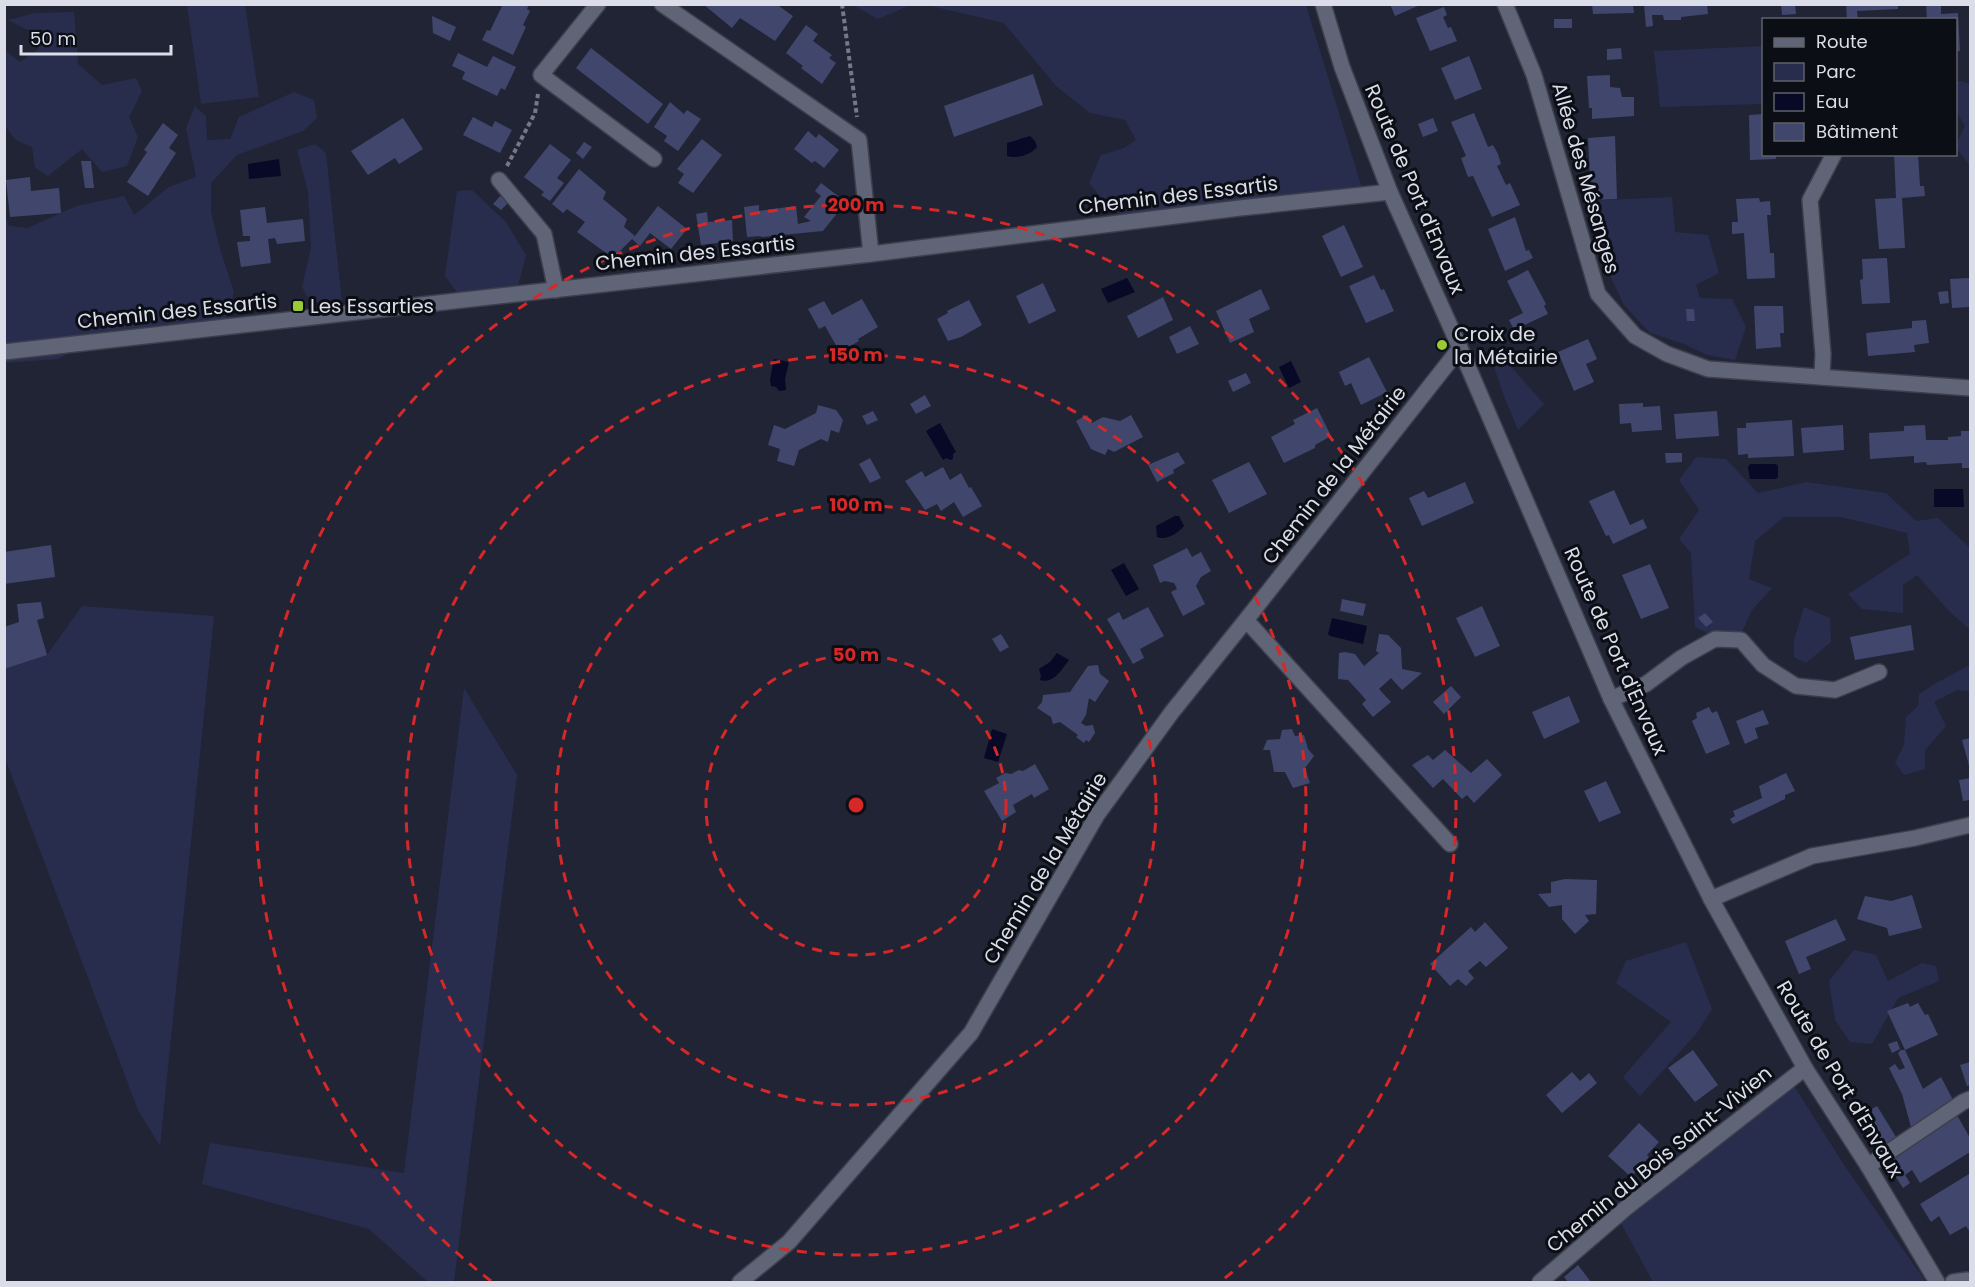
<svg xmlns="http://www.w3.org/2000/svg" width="1975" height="1287" font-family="Poppins,sans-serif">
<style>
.green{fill:#282d4e}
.water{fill:#080827}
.building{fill:#41476c}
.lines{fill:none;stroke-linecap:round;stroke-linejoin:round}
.minor-casing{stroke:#3d3f4c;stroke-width:18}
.path{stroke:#767886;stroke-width:4;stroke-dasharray:4.5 3;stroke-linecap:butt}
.minor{stroke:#606477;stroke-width:15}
.ring{fill:none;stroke:#d62828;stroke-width:3;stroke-dasharray:10 8}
.poi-dot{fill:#9acb34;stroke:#0c0e15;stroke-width:2}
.labels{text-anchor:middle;stroke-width:6;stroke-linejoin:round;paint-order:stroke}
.street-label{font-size:20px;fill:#dbdde8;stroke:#0c0e15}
.poi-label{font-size:20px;fill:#dbdde8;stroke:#0c0e15;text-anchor:start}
.centre{fill:#d62828;stroke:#0c0e15;stroke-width:3}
.ring-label{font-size:18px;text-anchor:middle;font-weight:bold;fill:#d62828;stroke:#0c0e15;stroke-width:6;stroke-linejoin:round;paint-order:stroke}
</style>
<rect width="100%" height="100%" fill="#212434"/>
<g class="green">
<polygon points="187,5 245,5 259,97 201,104"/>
<polygon points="853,5 853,4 911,5 878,19"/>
<polygon points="927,5 1306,5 1364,195 1139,221 1112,211 1089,183 1101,155 1124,148 1136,140 1125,120 1090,113 1056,86 1004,23"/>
<polygon points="74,12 78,64 102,85 136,78 142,91 129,117 138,137 127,166 102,172 82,149 48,176 35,168 32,147 16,140 5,126 5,50 20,62 39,49 34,33 8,20 35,13"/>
<polygon points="1763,46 1763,104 1660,107 1654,51"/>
<polygon points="1960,81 1970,84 1970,165 1956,148 1956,144 1965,126 1956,111 1956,82"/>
<polygon points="294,92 314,100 317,118 303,131 237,155 211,183 211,212 220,249 234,292 226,318 86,343 58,359 5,363 4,213 9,226 28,228 76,206 124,196 134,215 169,187 196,177 186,128 195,106 206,116 207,140 230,139 239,117"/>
<polygon points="315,144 326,153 342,303 325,305 309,300 302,287 311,248 308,192 297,150"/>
<polygon points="472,190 505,221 526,255 516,294 459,295 445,276 457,191"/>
<polygon points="1672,197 1675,232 1708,235 1719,273 1696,285 1700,298 1732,299 1746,327 1735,360 1707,355 1684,344 1650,333 1624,305 1606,267 1584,201"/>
<polygon points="1500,352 1514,370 1544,404 1518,430 1504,396 1491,358"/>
<polygon points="1696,457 1726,459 1758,493 1806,482 1886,493 1916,521 1938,518 1970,548 1970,630 1948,610 1917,575 1903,585 1903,613 1862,609 1848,594 1910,554 1907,533 1841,517 1784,517 1755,541 1749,579 1772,588 1752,610 1742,632 1713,636 1695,627 1691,553 1679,539 1699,510 1679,480"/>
<polygon points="82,606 214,616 160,1146 138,1110 5,758 5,668 47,655"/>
<polygon points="1804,607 1830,618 1831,642 1806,663 1794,657 1794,640"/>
<polygon points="1970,665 1970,691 1957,690 1934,702 1946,726 1925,750 1925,769 1904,775 1895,763 1904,745 1906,717 1918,706 1919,694 1938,682"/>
<polygon points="464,688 517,775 454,1282 428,1282 369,1229 202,1184 210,1143 404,1173"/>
<polygon points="1686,942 1712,1009 1696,1034 1640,1096 1623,1077 1671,1022 1616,983 1626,961"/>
<polygon points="1854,950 1876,955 1888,981 1922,963 1936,966 1939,981 1898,998 1872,1044 1850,1042 1835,1020 1829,981"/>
<polygon points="1791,1081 1846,1168 1926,1282 1653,1282 1617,1216"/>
</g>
<g class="water">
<path d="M 1030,136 L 1035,141 L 1037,147 C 1031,155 1016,159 1007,156 L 1007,143 Z"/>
<polygon points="279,159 281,176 249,179 248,164"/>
<polygon points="1127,278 1135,292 1108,303 1101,289"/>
<polygon points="774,359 789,362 785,379 786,390 779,391 776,387 771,386 770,379"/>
<polygon points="1291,361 1301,382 1289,388 1279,367"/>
<polygon points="940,423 956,452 953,454 953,459 951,460 946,458 943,460 926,431"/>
<polygon points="1750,464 1776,464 1778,466 1778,477 1776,479 1750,479 1748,467"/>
<polygon points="1934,489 1963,489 1964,507 1934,507"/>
<path d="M 1175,516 L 1179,516 L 1184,526 C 1178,533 1166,541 1157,537 L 1156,526 Z"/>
<polygon points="1124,563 1139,589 1126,596 1111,570"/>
<polygon points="1332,618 1367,626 1363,644 1330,636 1328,634"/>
<path d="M 1057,653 L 1069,660 C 1061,670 1054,684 1040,680 L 1041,676 L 1039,669 L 1050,662 Z"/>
<polygon points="992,729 1007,734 998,762 984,758"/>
</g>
<g class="building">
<polygon points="503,4 529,4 527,9 530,11 523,25 526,27 513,55 482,40 487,30 490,31"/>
<polygon points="703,4 776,4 793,16 775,41 740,18 732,28"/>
<polygon points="1390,4 1422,4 1395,16"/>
<polygon points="1592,4 1633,4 1634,13 1593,14"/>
<polygon points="1644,4 1707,4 1708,14 1681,17 1681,20 1664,20 1663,15 1652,15 1653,26 1646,27"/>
<polygon points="1781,4 1795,4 1796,14 1782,15"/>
<polygon points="1846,4 1898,4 1898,9 1857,11 1858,20 1847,20"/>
<polygon points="1926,4 1941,4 1941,14 1958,13 1960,51 1956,51 1956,20 1927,20"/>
<polygon points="1444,7 1447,15 1443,17 1448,28 1451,27 1457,41 1430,51 1416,18"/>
<polygon points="432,16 456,27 450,41 433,33"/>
<rect x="1554" y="19" width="18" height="9"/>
<polygon points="806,25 818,34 813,41 832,55 829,58 836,63 822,84 801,68 803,66 786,53"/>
<polygon points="591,48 663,104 648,124 576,68"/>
<polygon points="1621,48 1622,59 1607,60 1607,49"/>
<polygon points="458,53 487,67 493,56 516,67 505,90 501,88 497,96 462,79 465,72 452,66"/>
<polygon points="1469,56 1482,89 1455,100 1441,68"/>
<polygon points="1033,74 1043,105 954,137 944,106"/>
<polygon points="1610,75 1610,87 1620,88 1622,97 1634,97 1634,116 1592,119 1592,108 1589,108 1587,76"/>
<polygon points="670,102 684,114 687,110 701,119 678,151 664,141 667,136 654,127"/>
<polygon points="1474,113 1488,147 1493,145 1498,154 1501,164 1497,166 1506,185 1510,183 1520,205 1492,217 1473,176 1468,177 1461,158 1466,156 1451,122"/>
<polygon points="1764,114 1764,154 1776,154 1776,159 1750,160 1749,115"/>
<polygon points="473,117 492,127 495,121 512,130 500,153 463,135"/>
<polygon points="403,118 423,149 399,164 395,158 368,175 351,151"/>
<polygon points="1433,118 1438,131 1423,137 1418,124"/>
<polygon points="163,123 178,135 169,148 176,153 148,196 127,182 147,152 144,150"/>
<polygon points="808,131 816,138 819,134 839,150 824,168 815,161 812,163 794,149"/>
<polygon points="1615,136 1617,199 1591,200 1588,138"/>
<polygon points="702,139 722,155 693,193 678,183 684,174 677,169"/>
<polygon points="584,142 592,147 583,159 576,153"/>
<polygon points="550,144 571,160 557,178 564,183 550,201 541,195 544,192 524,177"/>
<polygon points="1894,154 1918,154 1920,186 1924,186 1925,196 1902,198 1905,248 1879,249 1875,199 1896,198"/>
<polygon points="81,161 91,161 94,188 85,188"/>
<polygon points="579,169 606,192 603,199 627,219 624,227 635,236 658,206 687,229 671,249 650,233 640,246 632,239 613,258 577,232 585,222 567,209 563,213 552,204"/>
<polygon points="30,177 31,191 59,188 61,213 10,217 6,180"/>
<polygon points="821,183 846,202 823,231 761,237 761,236 747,237 744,207 759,205 759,211 796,206 798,224 811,221 804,217 821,196 815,191"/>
<polygon points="502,194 508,203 501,210 493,204"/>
<polygon points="1759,198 1760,202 1770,201 1771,215 1767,215 1770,253 1774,253 1775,278 1747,279 1744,233 1732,234 1732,222 1738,222 1736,199"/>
<polygon points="265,207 267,223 303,219 305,241 277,244 275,238 268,239 271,263 241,267 237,242 250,241 250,236 243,236 240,210"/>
<polygon points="707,212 708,222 732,220 733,241 701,245 696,214"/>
<polygon points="1515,217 1526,251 1529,250 1533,258 1505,271 1488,229"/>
<polygon points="1344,225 1363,267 1341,277 1322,236"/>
<polygon points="1887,258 1890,303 1862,304 1860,280 1863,279 1862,259"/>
<polygon points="1528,270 1546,304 1544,306 1548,314 1514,330 1509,320 1523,313 1507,281"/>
<polygon points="1374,275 1381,290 1384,289 1394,311 1366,323 1349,286"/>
<polygon points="1970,278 1970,307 1952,308 1950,279"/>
<polygon points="1043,283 1056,311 1029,324 1016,296"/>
<polygon points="1261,289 1270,309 1249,319 1254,332 1230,343 1216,311"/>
<polygon points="1948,291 1949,303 1940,304 1938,292"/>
<polygon points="1163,297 1173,320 1138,338 1127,316"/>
<polygon points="862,299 878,327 858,339 859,341 840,352 825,326 819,329 808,309 824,301 832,315"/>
<polygon points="969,300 982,325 961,337 948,341 937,319 948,313 947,311"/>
<polygon points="1754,306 1783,306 1784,333 1780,333 1781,347 1756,349"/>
<polygon points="1686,309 1694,309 1695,321 1687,321"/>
<polygon points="1926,320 1929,343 1914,345 1915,352 1868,356 1866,333 1912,328 1912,321"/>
<polygon points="1190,326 1199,344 1177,354 1169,337"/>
<polygon points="1588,339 1597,359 1586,364 1594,382 1574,391 1558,352"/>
<polygon points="1369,357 1387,392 1361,405 1351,383 1345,386 1339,372"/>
<polygon points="1246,373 1251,383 1233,392 1228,381"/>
<polygon points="925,395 931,406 916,414 910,404"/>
<polygon points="1643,403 1643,407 1660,406 1662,430 1632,432 1631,423 1620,424 1619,404"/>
<polygon points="818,405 836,410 843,420 839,433 831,430 828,442 821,439 799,450 794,466 777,461 780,449 768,445 774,425 785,429 816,413"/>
<polygon points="1317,408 1331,436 1315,445 1315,448 1284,463 1271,437 1295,424 1293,420"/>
<polygon points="873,411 878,420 867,425 862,416"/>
<polygon points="1717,411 1719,436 1676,439 1674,414"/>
<polygon points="1087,415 1092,423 1103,417 1120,421 1131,415 1143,437 1114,452 1108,449 1105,455 1091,449 1076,421"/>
<polygon points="1792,420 1794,456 1748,458 1748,454 1738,455 1737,428 1746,428 1746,423"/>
<polygon points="1843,425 1844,450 1803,453 1801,428"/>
<polygon points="1925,425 1926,440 1948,440 1948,437 1961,436 1961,431 1970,431 1970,468 1962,468 1962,463 1927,465 1926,462 1914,463 1914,456 1870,459 1869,433 1904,431 1904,426"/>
<polygon points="1178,452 1185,463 1173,470 1174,473 1157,482 1148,465"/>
<polygon points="1665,453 1682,453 1682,462 1666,463"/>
<polygon points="870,458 881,478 870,483 859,464"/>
<polygon points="1249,462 1267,494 1229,513 1212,480"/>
<polygon points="943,467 950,480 961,473 969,488 971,487 982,506 963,517 954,502 941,511 937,504 925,510 905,481 922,471 925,477"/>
<polygon points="1465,482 1474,503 1422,526 1409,498 1424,491 1428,498"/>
<polygon points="1614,490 1630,525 1643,519 1647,528 1613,544 1609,535 1606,536 1589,501"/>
<polygon points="51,545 55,577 4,584 4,552"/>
<polygon points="1187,548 1192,557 1201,552 1211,571 1201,577 1196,586 1205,604 1183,616 1171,592 1177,589 1174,583 1165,581 1160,583 1153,565"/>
<polygon points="1650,564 1669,608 1641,619 1622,575"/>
<polygon points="1342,599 1366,604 1363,616 1340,611"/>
<polygon points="41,602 44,618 37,620 47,655 4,669 4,627 19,622 17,604"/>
<polygon points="1482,606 1500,646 1475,657 1456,618"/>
<polygon points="1148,607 1164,636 1140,649 1144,658 1133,664 1107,619 1119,612 1123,620"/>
<polygon points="1705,613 1713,622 1706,627 1698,618"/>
<polygon points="1911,625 1914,650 1855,660 1850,637"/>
<polygon points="1001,634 1009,647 1000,652 992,639"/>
<polygon points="1379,634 1388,635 1401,648 1402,669 1422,673 1402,690 1391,678 1379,689 1391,702 1373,717 1362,704 1366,700 1360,693 1348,680 1338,679 1339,653 1345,652 1355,654 1364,666 1379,653 1376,651"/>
<polygon points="1098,665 1100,674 1109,681 1095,702 1089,698 1086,715 1081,723 1086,726 1093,725 1095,733 1089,742 1086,740 1084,743 1076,737 1078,735 1060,722 1053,724 1051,717 1037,708 1042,702 1043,695 1070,692 1088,666"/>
<polygon points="1451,686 1461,697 1444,714 1433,702"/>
<polygon points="1569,696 1580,722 1544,739 1532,712"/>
<polygon points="1709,707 1712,713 1717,711 1730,744 1706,754 1692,721 1697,718 1696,713"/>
<polygon points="1763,710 1769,724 1755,728 1758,738 1745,744 1736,721"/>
<polygon points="1292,729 1295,736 1304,735 1308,749 1314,756 1305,768 1310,783 1293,788 1285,772 1274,772 1270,750 1263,750 1267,740 1280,739 1282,730"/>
<polygon points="1970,738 1970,769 1962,740"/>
<polygon points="1445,750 1471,773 1487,759 1502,775 1474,803 1467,795 1462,799 1443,779 1433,788 1412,765 1428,755 1433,760"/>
<polygon points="1035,764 1049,789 1034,798 1032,794 1013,805 1016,812 1002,821 984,791 999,783 996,778 1005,773 1011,774 1019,770 1023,771"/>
<polygon points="1786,773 1795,791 1785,795 1785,799 1733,824 1730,819 1735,816 1733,811 1762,798 1759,786"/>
<polygon points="1970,778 1970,800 1963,801 1959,780"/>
<polygon points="1606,781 1621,813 1599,822 1584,791"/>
<polygon points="1565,879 1597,880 1596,914 1585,915 1589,921 1575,934 1562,919 1562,905 1549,907 1538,894 1551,893 1551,882"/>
<polygon points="1912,895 1922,928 1889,936 1887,928 1857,919 1865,896 1891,901"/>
<polygon points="1836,919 1846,940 1806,957 1811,969 1799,974 1785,941"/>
<polygon points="1485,922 1508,948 1486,967 1480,961 1468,971 1474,978 1466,986 1458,979 1450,986 1430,964 1471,927 1475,932"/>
<polygon points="1908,1003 1910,1007 1918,1003 1925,1015 1928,1014 1938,1035 1905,1050 1887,1011"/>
<polygon points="1897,1041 1900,1049 1892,1053 1888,1044"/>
<polygon points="1693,1050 1718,1085 1695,1102 1668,1068"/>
<polygon points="1901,1050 1905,1050 1923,1089 1941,1077 1953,1100 1911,1127 1902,1094 1889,1068 1895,1064 1899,1070 1905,1068 1898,1053"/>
<polygon points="1970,1062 1970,1085 1967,1086 1960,1065"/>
<polygon points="1572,1072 1580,1081 1589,1073 1597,1083 1562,1113 1546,1095"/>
<polygon points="1877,1106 1896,1137 1878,1148 1858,1117"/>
<polygon points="1957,1115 1970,1138 1970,1152 1920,1183 1912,1170 1905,1175 1910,1183 1903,1188 1887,1164"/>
<polygon points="1639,1123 1659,1142 1647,1155 1649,1157 1631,1177 1608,1156"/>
<polygon points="1969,1174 1970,1177 1970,1232 1966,1226 1950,1235 1939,1216 1931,1222 1920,1204"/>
<polygon points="1578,1265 1591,1282 1568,1282 1564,1277"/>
</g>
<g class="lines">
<defs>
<g id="minor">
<polyline points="598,4 541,75 654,159"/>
<polyline points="662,4 859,140 871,254"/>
<polyline points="1323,4 1342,67 1390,192 1460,348 1611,699 1711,899 1805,1068 1868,1166 1937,1282"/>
<polyline points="1505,4 1534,75 1598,294 1635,336 1667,354 1708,369 1970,388"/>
<polyline points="499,180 544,234 556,290"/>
<polyline points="4,352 871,254 1240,208 1390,192"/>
<polyline points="1822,377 1823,354 1810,200 1834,154"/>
<polyline points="1246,620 1450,844"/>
<polyline points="1611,699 1646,684 1681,658 1715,639 1741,640 1763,665 1796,686 1835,690 1879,672"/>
<polyline points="1711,899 1812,856 1915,838 1970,825"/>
<polyline points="1868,1166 1963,1102 1970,1099"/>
<polyline points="740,1282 789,1242 971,1033 1097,815 1172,712 1246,620 1460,348"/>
<polyline points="1540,1282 1626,1208 1805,1068"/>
<polyline points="1953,1282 1967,1280 1969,1282"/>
</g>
</defs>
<use href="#minor" class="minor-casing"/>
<g class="path">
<polyline points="842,4 857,117"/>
<polyline points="507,166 535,113 538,94"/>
</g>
<use href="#minor" class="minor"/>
</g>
<g class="ring">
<circle cx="856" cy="805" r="150"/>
<circle cx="856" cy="805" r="300"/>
<circle cx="856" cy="805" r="450"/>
<path d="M491 1281A600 600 0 1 1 1221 1281"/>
</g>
<g class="poi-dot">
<rect x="292" y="300" width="12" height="12" rx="3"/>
<circle cx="1442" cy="345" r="6"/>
</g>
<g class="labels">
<g class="street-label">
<text transform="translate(1586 178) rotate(74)" y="7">Allée des Mésanges</text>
<text transform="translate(1415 189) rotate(67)" y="7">Route de Port d'Envaux</text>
<text transform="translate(1178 195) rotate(-7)" y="7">Chemin des Essartis</text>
<text transform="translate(695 253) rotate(-6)" y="7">Chemin des Essartis</text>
<text transform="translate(177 311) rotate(-6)" y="7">Chemin des Essartis</text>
<text transform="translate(1334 475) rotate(-52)" y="7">Chemin de la Métairie</text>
<text transform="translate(1616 651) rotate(66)" y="7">Route de Port d'Envaux</text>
<text transform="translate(1045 868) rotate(-59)" y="7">Chemin de la Métairie</text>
<text transform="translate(1840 1079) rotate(59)" y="7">Route de Port d'Envaux</text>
<text transform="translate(1659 1159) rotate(-39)" y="7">Chemin du Bois Saint-Vivien</text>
</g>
<g class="poi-label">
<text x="310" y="313">Les Essarties</text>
<text x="1454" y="341">Croix de<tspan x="1454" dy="23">la Métairie</tspan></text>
</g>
</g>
<circle cx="856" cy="805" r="9" class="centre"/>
<g class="ring-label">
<text x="856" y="211">200 m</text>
<text x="856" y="361">150 m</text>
<text x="856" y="511">100 m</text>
<text x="856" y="661">50 m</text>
</g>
<rect width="1975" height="1287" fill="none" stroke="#dbdde8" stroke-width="12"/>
<rect x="1762" y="18" width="195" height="138" fill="#0c0e15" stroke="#5f6169" stroke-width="1.5"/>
<rect x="1774" y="38" width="30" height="9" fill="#606477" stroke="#5f6169" stroke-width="1.5"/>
<text x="1816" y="48" font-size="18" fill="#dbdde8">Route</text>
<rect x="1774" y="63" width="30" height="18" fill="#282d4e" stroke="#5f6169" stroke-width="1.5"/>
<text x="1816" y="78" font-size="18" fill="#dbdde8">Parc</text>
<rect x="1774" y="93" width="30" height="18" fill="#080827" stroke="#5f6169" stroke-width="1.5"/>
<text x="1816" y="108" font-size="18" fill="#dbdde8">Eau</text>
<rect x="1774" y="123" width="30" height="18" fill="#41476c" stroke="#5f6169" stroke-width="1.5"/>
<text x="1816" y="138" font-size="18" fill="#dbdde8">Bâtiment</text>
<path d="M21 45v9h150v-9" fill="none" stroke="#dbdde8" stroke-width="3"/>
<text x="30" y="45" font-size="18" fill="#dbdde8" stroke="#0c0e15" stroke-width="4.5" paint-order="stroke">50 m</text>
</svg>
